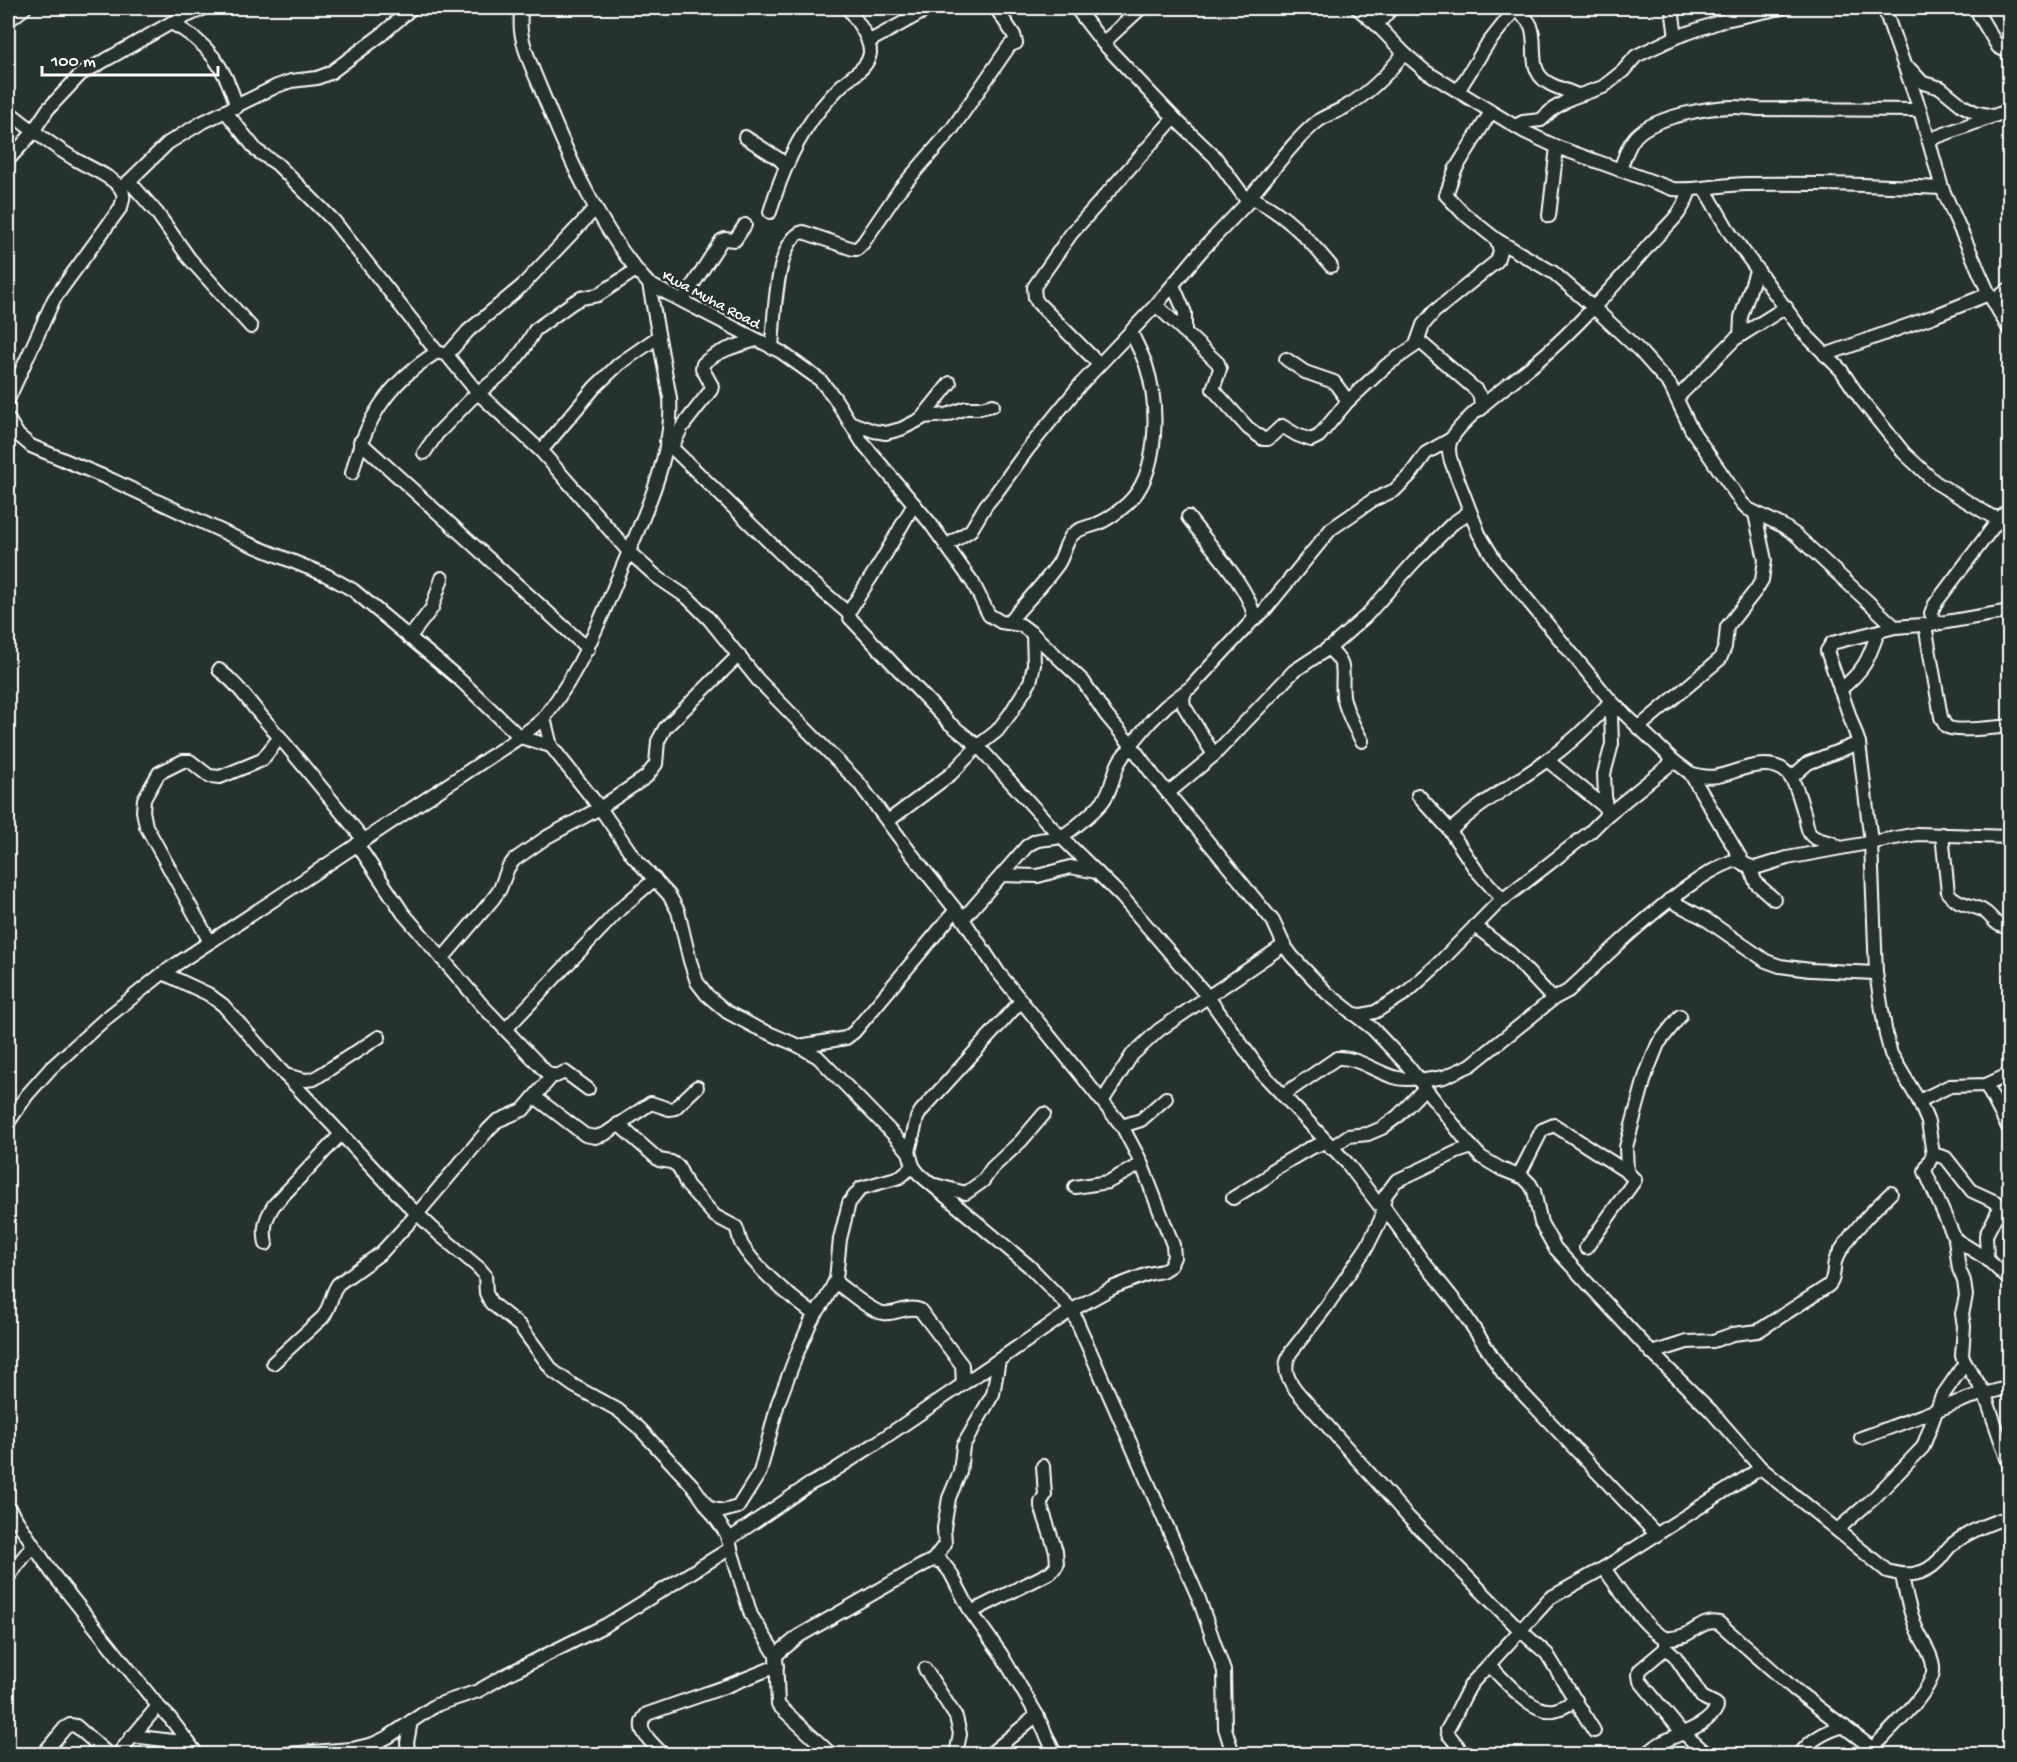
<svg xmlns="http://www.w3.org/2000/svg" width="2017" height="1762" font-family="'Gochi Hand',sans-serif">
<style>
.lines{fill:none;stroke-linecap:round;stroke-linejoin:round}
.street-casing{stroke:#fff;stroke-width:16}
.street{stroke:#26332d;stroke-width:12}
.labels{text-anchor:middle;stroke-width:5;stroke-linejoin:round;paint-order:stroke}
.street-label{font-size:16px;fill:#fff;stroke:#26332d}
</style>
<rect width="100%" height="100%" fill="#26332d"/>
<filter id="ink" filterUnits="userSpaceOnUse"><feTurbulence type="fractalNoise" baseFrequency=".0167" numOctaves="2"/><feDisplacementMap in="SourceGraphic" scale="12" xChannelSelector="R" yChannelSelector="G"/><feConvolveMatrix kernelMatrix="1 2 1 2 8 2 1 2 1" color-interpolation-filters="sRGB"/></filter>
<g filter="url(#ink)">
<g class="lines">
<defs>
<g id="street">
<path d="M 521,8 C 521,15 520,23 521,31 C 524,52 534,72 542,92 C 568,156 601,233 649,284 L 781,352 L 820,380 L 834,397 L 862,442 L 930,523 L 973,583 L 989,615 L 1001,622 L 1021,625 L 1033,634 L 1083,681 L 1106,715 L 1131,745 L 1153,775 L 1273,921 L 1284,945 L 1292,956 L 1327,993 L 1373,1029 L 1407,1065 L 1468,1143 L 1481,1157 L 1501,1169 L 1524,1178 L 1530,1184 L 1534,1191 L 1541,1223 L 1555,1248 L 1652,1353 L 1711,1411 L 1761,1468 L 1887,1571 C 1907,1577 1924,1576 1939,1560 C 1944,1554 1948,1547 1954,1543 C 1970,1531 1991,1522 2010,1517"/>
<polyline points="1076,8 1103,43 1174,118 1215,157 1248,202"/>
<path d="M 1357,8 L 1377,25 L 1404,53 L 1425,71 L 1523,131 L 1557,147 L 1673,189 C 1698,191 1722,184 1747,184 C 1812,183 1877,185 1942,188"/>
<path d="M 1518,8 C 1521,17 1528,18 1531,26 C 1538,44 1527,70 1547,82 C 1555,88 1567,90 1577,95"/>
<polyline points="1672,8 1676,37"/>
<polyline points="1884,8 1920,110 1942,188 1989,294 2010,331"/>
<polyline points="1978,8 1979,15 1998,47 2010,53"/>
<polyline points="8,21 25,8"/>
<path d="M 171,23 C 208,42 225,67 237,107"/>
<polyline points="1377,25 1392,8"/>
<polyline points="868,42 930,8"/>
<polyline points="1103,43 1141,8"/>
<polyline points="1910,69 1923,83 1941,88 1963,106 1975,112 1993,116"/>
<polyline points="1458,91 1486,46 1516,8"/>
<path d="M 8,111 C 29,128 50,144 73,158 C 85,166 114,177 121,189 C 125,195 123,200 121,207 L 54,299 L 8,400"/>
<polyline points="226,112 257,151 277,164 334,221 437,352"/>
<polyline points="1491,112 1455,170 1446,195 1463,213 1497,240 1554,273 1593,307 1639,350 1670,385 1691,429 1742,503 1748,509 1783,526 1796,535 1895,627"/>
<polyline points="1515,126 1523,122 1541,120 1553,109 1571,98 1603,87 1623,71 1636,56 1676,37 1725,20 1782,8"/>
<polyline points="745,137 779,159 786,166"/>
<polyline points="1928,140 2010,110"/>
<polyline points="8,160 30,136 48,109 81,74 171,23 205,8"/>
<path d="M 1620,170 C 1624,158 1628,145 1636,136 C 1654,117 1708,107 1734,107 C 1742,107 1750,108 1758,109 L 1920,110"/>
<polyline points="129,181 157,213 189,258 251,327"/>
<polyline points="1704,188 1730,233 1804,333 1841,370 1860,398 1904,453 1935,482 1991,516 2000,518 2010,508"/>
<polyline points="121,189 168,143 201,123 277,86 291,81 317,78 330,73 381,35 412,8"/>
<path d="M 1690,190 C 1681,217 1668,224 1650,244 C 1614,286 1576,329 1533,365 C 1511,383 1466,415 1452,438 C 1447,446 1449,456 1452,464 L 1479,534 L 1496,562 L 1611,701 L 1674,761 L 1690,773 L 1744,864 L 1755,868 L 1787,858 L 1917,834 L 2010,837"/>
<path d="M 1250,197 C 1283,212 1308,238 1331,266"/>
<path d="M 770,212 C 781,174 796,139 821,108 C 828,100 835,91 843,84 C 853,75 868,68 870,53 C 871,38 855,19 848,8"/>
<polyline points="1549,216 1557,147"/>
<polyline points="1173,285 1185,313 1185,333"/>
<polyline points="683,300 721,241 725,239 735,240 745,225"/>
<polyline points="1994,301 2010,288"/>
<polyline points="1156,305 1218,363 1220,369 1213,389 1248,428 1263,439 1268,439 1282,426 1297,435 1311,440 1319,436 1348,401 1387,365 1416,345 1423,325 1434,312 1497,261 1500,251 1497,240"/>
<polyline points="1740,336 1741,317 1757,268"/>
<polyline points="1418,340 1476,390 1480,396 1481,409"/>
<path d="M 772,348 C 774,323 775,239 803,232 L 853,249 L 857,249 L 863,243 L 900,189 L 952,129 L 1010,45 L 1016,43 L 1014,35 L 996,8"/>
<polyline points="447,355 468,331 522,286 596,208"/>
<polyline points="1825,355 1934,316 1989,294"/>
<polyline points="1286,359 1305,372 1334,382 1348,401"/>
<polyline points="1099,364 1038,303 1035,298 1034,287 1071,234 1174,118"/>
<polyline points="1677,398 1735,339 1786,307"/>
<polyline points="923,417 947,415 966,408 980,408 993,405"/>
<polyline points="8,419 18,435 31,446 112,480 247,543 326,575 353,590 458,678 520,737 551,746"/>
<polyline points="849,422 874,431 886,433 901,429 921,419 950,383"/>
<polyline points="360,442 588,649"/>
<polyline points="666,442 798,570 848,613"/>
<path d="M 672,447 L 682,427 L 711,390 L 712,386 L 702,368 L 703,364 C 716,351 739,345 757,340"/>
<polyline points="541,451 595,387 619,364 658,337"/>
<polyline points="424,453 437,434 471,399 508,369 523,350 535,330 572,303 581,298 598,295 636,270"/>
<path d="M 352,473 C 366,418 388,383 437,352 L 447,355 L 478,393 L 541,451 L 629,552 L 657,577 L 688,598 L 709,619 L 758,680 L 859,783 L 910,852 L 963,919 L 998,972 L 1122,1126 L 1140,1160 L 1173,1245 L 1174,1257 L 1170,1266 L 1162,1271 L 1148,1274 L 1114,1287 L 1072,1310 L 872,1446 L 824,1477 L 810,1484 L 728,1540"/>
<polyline points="914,504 882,560 848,613 850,618 949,723 978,746 1056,832 1122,897 1208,997 1262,1073 1347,1163 1382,1209"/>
<path d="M 1188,517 C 1206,542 1252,589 1254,619"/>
<path d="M 946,546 L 971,530 L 986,505 L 996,493 L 1028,449 L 1080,385 L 1156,305 L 1202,250 L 1248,202 L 1250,197 C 1270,174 1295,139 1318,121 C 1326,115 1338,112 1347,106 C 1369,93 1388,74 1404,53"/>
<polyline points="2010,611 1935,624 1895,627 1832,643 1827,651 1859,743 1871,842 1876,973 1886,1035 1891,1054 1919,1101 1928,1122 1933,1154 1925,1171 1955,1239 1959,1269 1964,1281 1966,1296 1962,1314 1964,1326 1962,1356 1965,1363 1984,1392 2010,1467"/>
<path d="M 1008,623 C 1024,604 1043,585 1058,564 C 1064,555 1065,543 1072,535 C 1079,528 1088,527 1097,524 C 1107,520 1119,511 1127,504 C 1160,474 1159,405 1146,365 C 1142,354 1136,343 1131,332"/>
<polyline points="1935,624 1931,613 1935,604 2000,518"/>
<path d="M 1925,625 L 1941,717 C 1942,719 1944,724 1946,726 C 1953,733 1998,727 2010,726"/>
<polyline points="409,638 432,608 442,578"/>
<path d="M 1328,648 C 1350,667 1340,672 1343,696 C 1346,711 1354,727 1362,741"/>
<path d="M 219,670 C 238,684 248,701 263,718 C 297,757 330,798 363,839"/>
<path d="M 1840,690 C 1864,670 1868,661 1878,632"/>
<polyline points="1185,692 1183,699 1184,706 1214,755"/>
<polyline points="544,718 551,746 600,808 633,856 669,895 678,911 690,961 697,982 707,995 727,1012 755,1027 799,1046 818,1057 894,1135 909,1152 913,1166 919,1174 1029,1266 1072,1310 1199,1599 1224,1671 1225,1728 1233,1754"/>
<polyline points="1638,728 1720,659 1725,647 1727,627 1756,590 1762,580 1765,560 1755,514"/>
<polyline points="1131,745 1151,721 1166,706 1191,687 1252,621 1264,611 1331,529 1373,500 1395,490 1411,474 1426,453 1451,439"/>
<polyline points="1547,760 1605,807"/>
<path d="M 1690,773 C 1715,782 1725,773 1749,767 C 1791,757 1795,783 1805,816 C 1806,821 1807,829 1810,834 C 1817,843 1832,839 1839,848"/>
<polyline points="1791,778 1808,763 1859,743"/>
<polyline points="1168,793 1214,755 1294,671 1332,646 1366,616 1414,562 1452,524 1469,512"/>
<polyline points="1418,795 1448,828 1476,870 1503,900"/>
<polyline points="1606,816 1604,774 1612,744 1611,714 1608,704"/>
<polyline points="888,821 951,774 978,746 997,731 1010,714 1030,682 1034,665 1033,634"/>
<path d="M 1450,831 C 1478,804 1511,786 1543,763 C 1568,746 1591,724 1611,701"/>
<path d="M 1942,834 L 1948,893 C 1957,904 1969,904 1982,910 C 1995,917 1991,925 2010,928"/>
<polyline points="357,844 403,913 481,1004 548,1074 556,1076 565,1072 588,1089"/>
<polyline points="1750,867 1756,883 1774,899"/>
<polyline points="1002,875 1038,876 1070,867 1097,872"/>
<polyline points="1669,900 1704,918 1766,961 1780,966 1810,970 1876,973"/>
<path d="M 963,919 L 1027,846 C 1040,836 1046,841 1059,837 C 1069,834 1096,810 1103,801 C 1116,785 1112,760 1132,748"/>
<polyline points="1475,926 1511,954 1553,999"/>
<polyline points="210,942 146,826 143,811 144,799 159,773 183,761 190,761 209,776 220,777 262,760 280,737"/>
<polyline points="442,959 493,899 500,889 508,868 514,860 547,837 600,808 646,777 656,764 658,741 665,728 739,655"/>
<polyline points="163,973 208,994 223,1005 274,1063 408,1205 441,1236 479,1268 485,1275 486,1293 491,1303 520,1326 553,1371 574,1386 618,1410 639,1428 693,1486 726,1533 751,1615 776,1655 778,1705 831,1754"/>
<polyline points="1353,1014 1361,1015 1375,1012 1406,993 1437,965 1497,904 1590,832 1606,816 1674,761"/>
<polyline points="506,1029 620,909 655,879"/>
<polyline points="799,1046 846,1038 854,1032 955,911"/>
<polyline points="285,1075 306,1080 314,1079 379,1037"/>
<path d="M 1419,1081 L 1444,1077 L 1471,1065 L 1553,999 L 1568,991 C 1606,956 1642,920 1683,890 C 1700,878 1716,867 1736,860 L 1744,864"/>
<polyline points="1986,1085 2010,1131"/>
<path d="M 1283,1095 L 1337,1058 C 1364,1056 1388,1085 1416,1078"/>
<polyline points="535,1097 585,1135 595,1137 605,1134 651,1103 669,1109 675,1108 697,1087"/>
<polyline points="1103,1100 1132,1055 1159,1030 1284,945"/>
<polyline points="1919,1101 1950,1086 1986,1085 2010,1074"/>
<path d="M 8,1123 L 27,1095 L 51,1068 L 104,1020 L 163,973 L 520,737 C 528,730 539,724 545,716 C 581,670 602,617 624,563 C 645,514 674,452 670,398 L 649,284"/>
<path d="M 618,1124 L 659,1160 L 671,1162 L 678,1166 L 687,1185 L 715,1216 L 736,1227 C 739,1233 739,1240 742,1245 C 757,1270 792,1298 815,1315"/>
<polyline points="1122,1126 1141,1120 1166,1098"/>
<path d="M 1472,1147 L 1457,1152 L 1396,1181 L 1385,1196 L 1381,1219 L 1367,1247 L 1326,1307 L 1291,1352 C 1281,1369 1288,1381 1300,1395 L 1409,1518 L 1521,1631 L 1547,1654 L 1594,1731"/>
<polyline points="1331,1148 1348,1136 1368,1134 1382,1128 1398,1116 1425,1088"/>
<polyline points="909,1152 917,1118 921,1111 1021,1001"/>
<polyline points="1933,1154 1946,1158 1972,1191 1998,1203 2000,1208 1986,1235 1987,1259"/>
<polyline points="1627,1172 1626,1147 1646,1074 1658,1044 1680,1016"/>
<polyline points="1519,1175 1542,1130 1554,1125 1627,1172 1635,1180 1586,1248"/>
<polyline points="935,1185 966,1193 983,1181 992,1168 1021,1141 1044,1114"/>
<polyline points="1075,1187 1108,1182 1141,1164"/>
<polyline points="1233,1198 1267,1177 1274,1169 1308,1149 1326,1142"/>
<polyline points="1382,1204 1421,1259 1459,1306 1503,1373 1657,1535"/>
<polyline points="1997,1213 2010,1215"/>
<polyline points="1955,1239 1987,1259 2006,1277"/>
<path d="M 266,1244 C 263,1228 265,1219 274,1205 L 341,1134"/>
<path d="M 835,1282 C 847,1290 870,1311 883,1313 C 896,1315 907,1305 920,1310 L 962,1365 L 963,1384"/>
<path d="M 1652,1353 L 1687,1342 L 1713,1341 L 1733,1334 L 1758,1331 L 1828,1286 C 1836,1279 1832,1268 1836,1259 C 1849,1234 1871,1212 1891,1193"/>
<path d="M 273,1363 L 323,1317 C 331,1306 331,1294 338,1284 L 381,1253 L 417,1214 L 489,1129 L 497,1121 L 523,1110 L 553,1075"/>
<path d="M 1861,1438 C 1895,1426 1928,1413 1961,1401 C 1977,1394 1994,1393 2010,1386"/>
<polyline points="8,1507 52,1573 158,1706 170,1718 197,1754"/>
<polyline points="710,1508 723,1511 738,1507 760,1472 778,1403 798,1351 811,1321 826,1299 836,1279 840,1239 849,1203 861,1188 900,1177 913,1166"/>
<polyline points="1837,1530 1874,1498 1923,1447 1941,1398 1965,1363"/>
<polyline points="933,1560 945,1544 944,1528 949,1498 960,1472 963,1446 993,1394 999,1360"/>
<path d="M 1604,1568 C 1616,1585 1647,1633 1666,1638 C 1673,1639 1678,1637 1685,1635 C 1696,1630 1706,1619 1719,1623 L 1794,1689 L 1880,1754"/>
<polyline points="8,1577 33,1545"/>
<polyline points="971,1612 1051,1572 1057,1565 1056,1551 1041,1506 1041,1502 1045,1495 1043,1466"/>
<polyline points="1666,1641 1666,1648 1640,1670 1639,1675 1640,1681 1680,1730 1707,1754"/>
<polyline points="776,1655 799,1636 921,1566 933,1560 942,1562 950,1572 971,1612 1001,1654 1037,1715 1055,1754"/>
<path d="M 1489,1665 C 1505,1680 1531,1714 1554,1710 C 1562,1708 1570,1704 1576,1700"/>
<polyline points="925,1669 956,1717 960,1734 956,1754"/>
<polyline points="132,1736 189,1743"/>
<path d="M 1872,1749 C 1888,1732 1929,1695 1933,1672 C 1935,1656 1920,1640 1915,1625 C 1909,1608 1905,1593 1902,1575"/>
<polyline points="43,1754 65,1728 70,1725 76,1726 108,1754"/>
<polyline points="118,1754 158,1706"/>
<polyline points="286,1754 352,1749 373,1744 388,1737 436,1705 478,1691 506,1675 606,1625 731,1548"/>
<polyline points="409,1754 407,1743 411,1721"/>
<path d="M 662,1754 C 653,1742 632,1730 647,1714 L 727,1686 L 777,1666"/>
<polyline points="990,1754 1037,1715"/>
<path d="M 1453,1754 L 1458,1746 L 1448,1734 L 1447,1730 C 1457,1714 1462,1698 1472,1683 L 1550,1598 L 1604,1568 L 1761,1468"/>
<path d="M 1646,1754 C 1651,1751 1656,1746 1661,1743 C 1679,1733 1708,1727 1717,1707 L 1716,1704 L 1702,1697 L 1675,1656 L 1666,1648"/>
<path d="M 1800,1754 C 1811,1739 1826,1731 1844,1726"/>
</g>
</defs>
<use href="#street" class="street-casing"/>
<use href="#street" class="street"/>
</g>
</g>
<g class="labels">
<g class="street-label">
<text transform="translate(712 298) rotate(28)" y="6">Kwa Muha Road</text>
</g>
</g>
<rect width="2017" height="1762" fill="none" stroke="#26332d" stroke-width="30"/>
<rect x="15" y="15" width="1987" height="1732" fill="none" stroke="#fff" stroke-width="2" filter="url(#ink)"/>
<path d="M42 66v9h176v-9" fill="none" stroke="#ffffff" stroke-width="3"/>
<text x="51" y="66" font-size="18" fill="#ffffff" stroke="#26332d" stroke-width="4.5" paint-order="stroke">100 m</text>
</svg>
